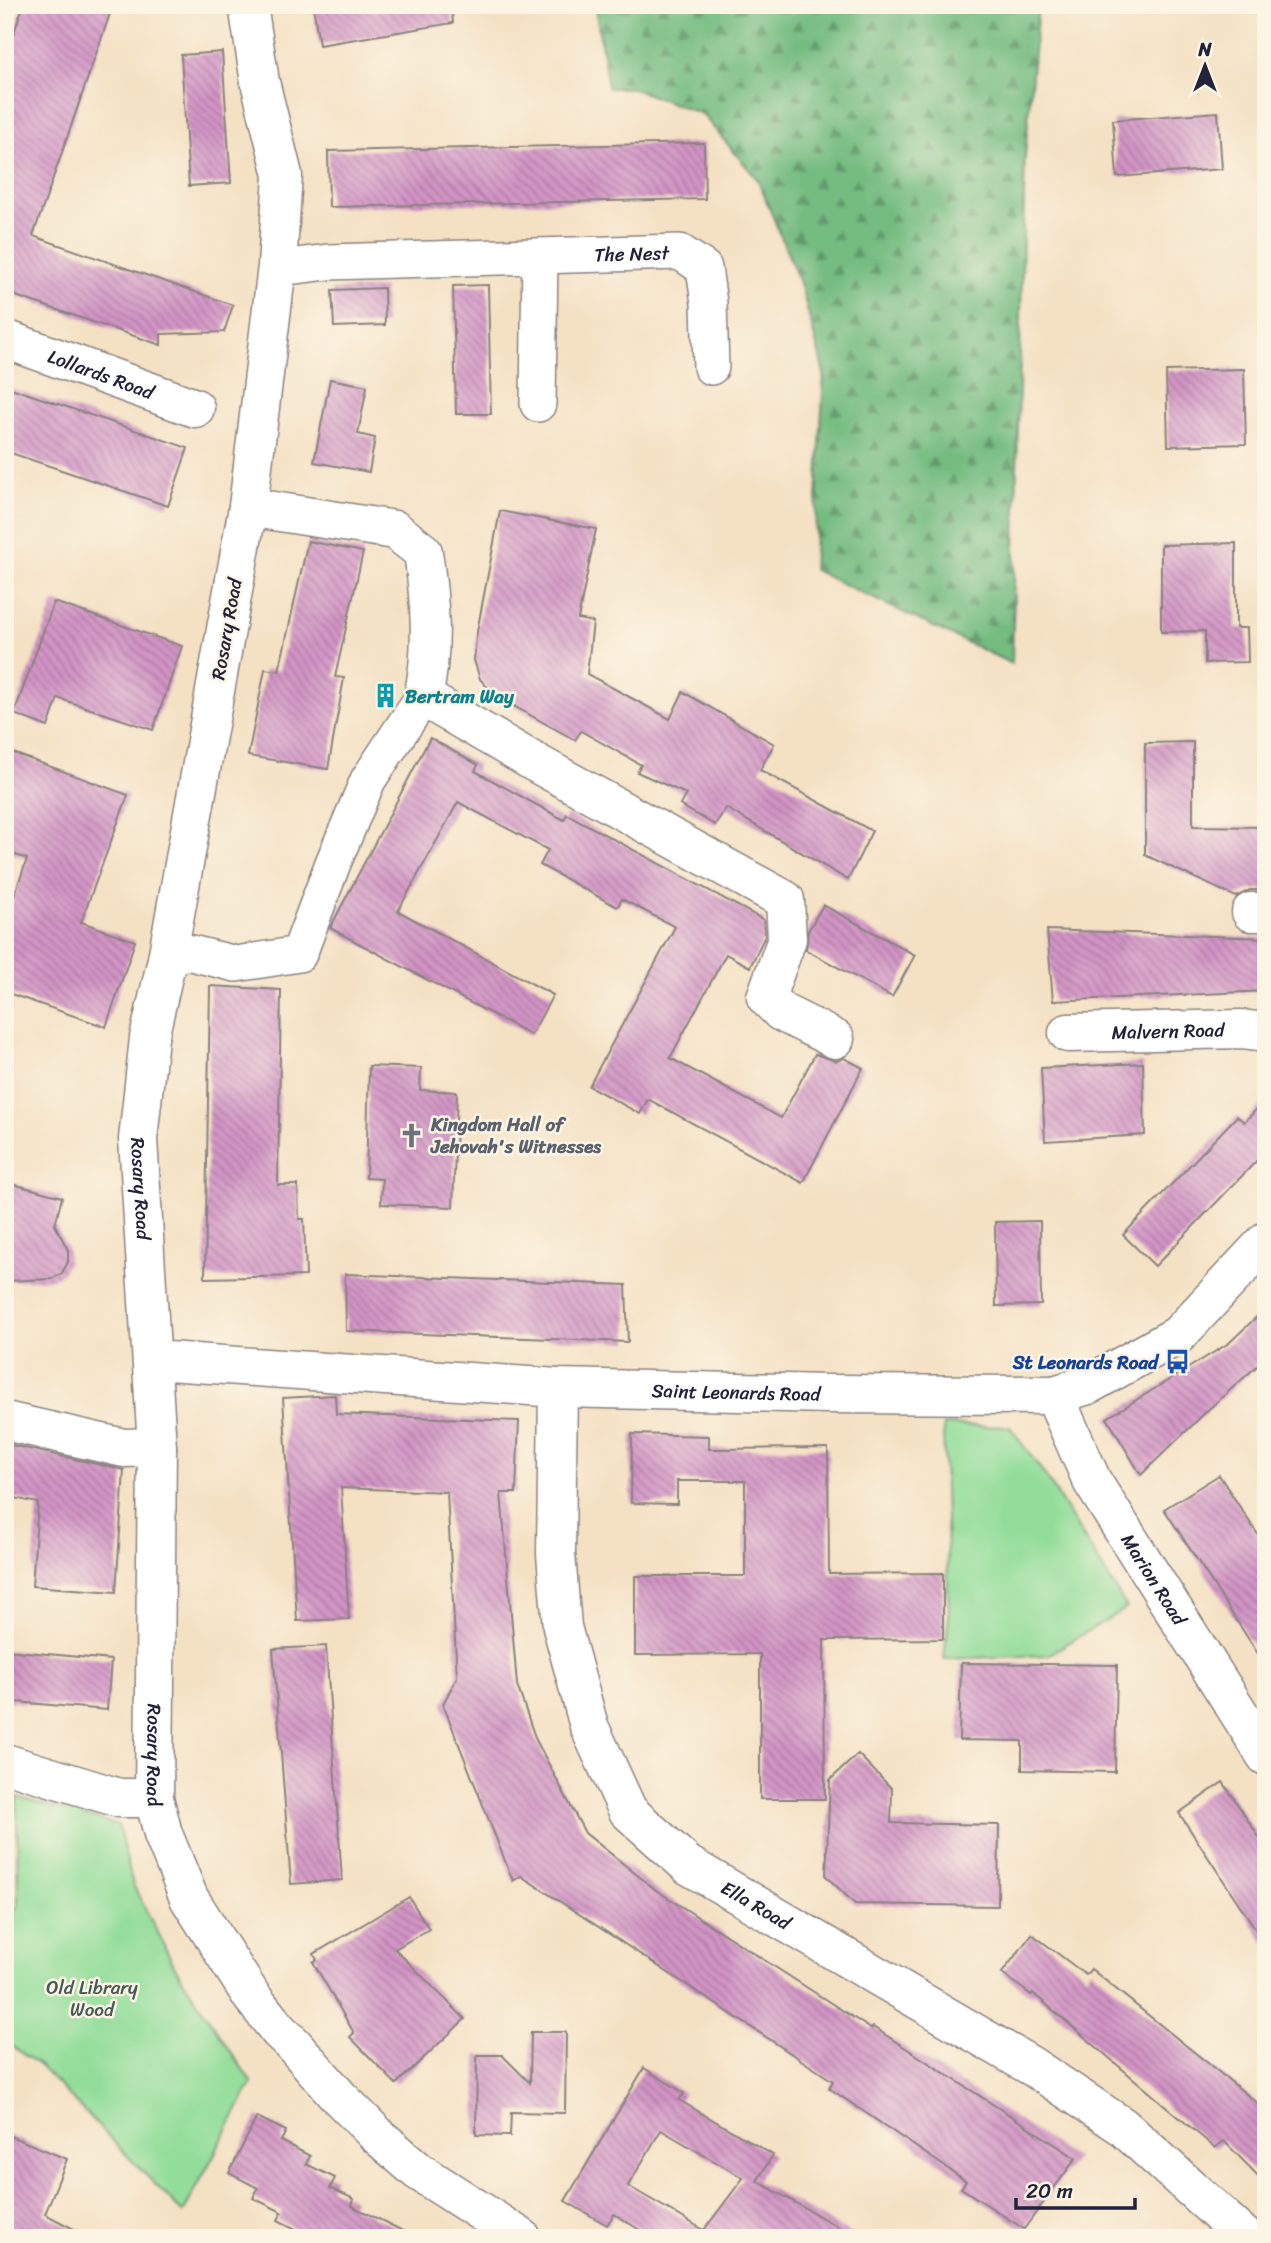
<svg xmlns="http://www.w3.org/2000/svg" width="1271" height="2243" font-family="Sriracha,sans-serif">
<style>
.forest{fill:url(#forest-firs);stroke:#4c6f5e;stroke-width:2}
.park{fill:#92dd99;stroke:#5a806a;stroke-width:2}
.building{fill:url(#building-back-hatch);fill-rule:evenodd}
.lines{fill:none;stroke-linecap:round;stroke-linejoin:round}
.pedestrian-casing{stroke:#8b8280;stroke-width:38}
.minor-casing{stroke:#8b8280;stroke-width:41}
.tertiary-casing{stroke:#8b8280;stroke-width:41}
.pedestrian{stroke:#fff;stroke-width:35}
.minor{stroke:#fff;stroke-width:38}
.tertiary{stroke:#fff;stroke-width:38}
.labels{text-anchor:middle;stroke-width:5;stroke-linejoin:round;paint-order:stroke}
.street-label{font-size:19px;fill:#22223b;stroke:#fcf5e5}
.culture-label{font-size:19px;font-weight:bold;fill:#0d838f;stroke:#fcf5e5;text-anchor:start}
.worship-label{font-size:19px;font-weight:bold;fill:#5b616d;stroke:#fcf5e5;text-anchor:start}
.transit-label{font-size:19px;font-weight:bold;fill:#164399;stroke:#fcf5e5;text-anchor:end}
.park-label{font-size:19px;fill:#445a57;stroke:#fcf5e5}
</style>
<defs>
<pattern id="forest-firs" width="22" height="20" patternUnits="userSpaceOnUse" patternTransform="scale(1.75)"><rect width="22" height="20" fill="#75bc81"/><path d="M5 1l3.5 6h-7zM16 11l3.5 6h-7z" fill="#60986b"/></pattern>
<pattern id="building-back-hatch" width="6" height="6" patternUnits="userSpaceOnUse" patternTransform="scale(1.75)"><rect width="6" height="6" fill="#d294c5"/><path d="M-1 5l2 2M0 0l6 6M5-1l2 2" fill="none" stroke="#aa78a1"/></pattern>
</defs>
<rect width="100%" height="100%" fill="#fcf5e5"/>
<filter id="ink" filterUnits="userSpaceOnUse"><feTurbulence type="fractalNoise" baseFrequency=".0143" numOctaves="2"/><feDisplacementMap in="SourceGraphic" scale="14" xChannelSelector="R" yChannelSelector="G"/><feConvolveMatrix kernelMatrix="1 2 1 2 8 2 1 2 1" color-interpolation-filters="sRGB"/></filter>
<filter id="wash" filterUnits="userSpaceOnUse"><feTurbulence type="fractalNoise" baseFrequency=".00686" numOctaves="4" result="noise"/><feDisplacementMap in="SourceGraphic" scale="28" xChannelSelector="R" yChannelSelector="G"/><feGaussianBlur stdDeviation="1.57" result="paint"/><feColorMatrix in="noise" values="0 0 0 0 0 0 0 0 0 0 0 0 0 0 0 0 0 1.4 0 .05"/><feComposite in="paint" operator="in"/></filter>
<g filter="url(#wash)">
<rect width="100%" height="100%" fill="#f4e1c4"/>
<polygon class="forest" points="595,5 1038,5 1025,156 1012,664 813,570 824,373 801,286 758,180 702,114 631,88 608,88"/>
<g class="park">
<polygon points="943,1425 1010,1427 1047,1478 1127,1608 1048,1655 944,1659 949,1616"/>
<polygon points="17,1797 118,1825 133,1885 177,1971 252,2083 183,2213 40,2066 5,2041 5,1924 18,1906"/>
</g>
<g id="blocks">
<g class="building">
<polygon points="113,5 33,236 233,305 224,332 161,334 161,345 13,295 11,300 5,299 5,59 23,6"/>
<polygon points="313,5 451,5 453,23 319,45"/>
<polygon points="222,52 231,183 189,186 181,55"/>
<polygon points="1218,112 1222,169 1117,177 1113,120"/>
<polygon points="704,143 705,199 329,207 328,151"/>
<polygon points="488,285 491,414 456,414 453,286"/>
<polygon points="384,288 385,325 334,327 332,290"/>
<polygon points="1244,369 1246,444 1168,446 1166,371"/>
<polygon points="330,379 367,386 358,434 375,438 369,472 314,462"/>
<polygon points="5,386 188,448 168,506 5,451"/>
<polygon points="500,511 596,529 578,619 593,622 587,674 670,719 683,692 774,744 760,770 872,831 848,880 726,808 715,825 680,805 686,794 637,772 641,765 581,731 575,740 494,695 480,679 474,660 476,637"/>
<polygon points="308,541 363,552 335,677 344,678 328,769 248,756 265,669 279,671"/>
<polygon points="1236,543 1236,628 1247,628 1248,662 1205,663 1205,631 1161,632 1161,545"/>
<polygon points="54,602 182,646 153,730 58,698 48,727 14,714"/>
<polygon points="430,738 478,765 475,771 564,820 567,814 764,920 765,936 750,967 726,954 670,1058 781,1118 815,1054 836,1061 844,1058 863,1068 803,1183 648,1099 640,1114 589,1086 675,927 622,899 617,907 540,865 548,850 458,802 398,911 553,995 531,1035 330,928"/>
<polygon points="1193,742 1193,826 1266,827 1266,890 1250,890 1236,897 1145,855 1145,743"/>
<polygon points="5,750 128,795 81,922 135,941 106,1027 5,992 5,922 27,859 5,851"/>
<polygon points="823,905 915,955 892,997 806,950 808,931"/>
<polygon points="1047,930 1266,938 1266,991 1053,1001"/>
<polygon points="210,986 281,990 278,1185 298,1185 299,1219 304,1219 306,1276 205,1278"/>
<polygon points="1143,1063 1145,1135 1045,1141 1041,1068"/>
<polygon points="369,1066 421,1068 420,1090 457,1092 453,1207 381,1204 382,1179 366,1178"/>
<polygon points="1266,1100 1266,1151 1155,1266 1123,1235 1237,1116 1244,1122"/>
<polygon points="5,1182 62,1197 55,1225 68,1250 68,1262 62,1273 52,1279 5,1281"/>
<polygon points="1040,1221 1041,1305 996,1306 995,1222"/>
<polygon points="345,1274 626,1285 628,1342 346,1331"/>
<polygon points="1266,1308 1266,1358 1210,1408 1141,1475 1107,1418 1229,1343"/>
<polygon points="335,1395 336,1414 519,1421 516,1493 501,1493 517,1685 536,1740 585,1833 656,1890 871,2029 873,2027 1076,2158 1024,2229 961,2188 966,2181 829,2088 833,2081 521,1876 513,1881 443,1704 457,1677 447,1492 341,1488 349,1619 297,1621 283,1398"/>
<polygon points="632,1434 709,1436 709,1449 828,1448 829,1574 943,1573 943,1639 824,1640 825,1799 760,1799 760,1654 635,1655 635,1576 745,1576 745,1481 677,1481 677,1504 631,1503"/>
<polygon points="11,1445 124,1470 116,1592 32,1586 38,1503 5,1496 5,1470"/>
<polygon points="1219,1475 1266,1547 1266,1666 1164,1509"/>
<polygon points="326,1646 342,1880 291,1884 273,1649"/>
<polygon points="5,1650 111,1660 107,1710 5,1701"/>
<polygon points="961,1663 1117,1665 1115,1772 1022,1770 1022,1741 959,1740"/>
<polygon points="858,1754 892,1789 891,1823 999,1825 998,1906 855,1904 826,1876 830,1780"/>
<polygon points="1223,1782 1266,1848 1266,1945 1179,1813"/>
<polygon points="409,1897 429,1929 395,1949 465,2019 396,2084 350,2037 354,2033 313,1962 317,1960 314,1954"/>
<polygon points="1032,1934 1086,1975 1091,1969 1266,2110 1266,2184 1224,2141 1215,2148 1033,1993 1031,1995 1002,1973"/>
<polygon points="531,2032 566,2032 565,2113 511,2112 510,2136 476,2135 477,2055 502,2055 530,2083"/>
<path d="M 644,2068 L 684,2093 L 679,2100 L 773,2155 L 757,2181 L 858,2238 L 653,2238 L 614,2214 L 607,2225 L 565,2201 ZM 661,2130 L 743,2178 L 704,2230 L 628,2186 Z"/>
<polygon points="257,2117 286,2131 281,2141 310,2156 306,2164 335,2178 330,2188 354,2199 352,2206 417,2238 313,2238 278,2220 282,2212 253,2198 258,2188 229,2173"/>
<polygon points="5,2134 67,2159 45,2214 91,2238 5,2238"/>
</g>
</g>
</g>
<g filter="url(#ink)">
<use href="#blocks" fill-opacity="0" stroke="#8b8280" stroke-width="2"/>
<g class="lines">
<defs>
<g id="pedestrian">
<path id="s1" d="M 277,266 L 296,266 L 328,262 L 680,252 L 704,268 L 709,303 L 711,367"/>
<polyline points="538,404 540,256"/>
<polyline points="167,959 187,952 236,964 299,954 333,863 368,780 423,697"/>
</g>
<g id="minor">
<path id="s2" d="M 5,339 L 195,408"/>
<path d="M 248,507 L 395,530 L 423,552 C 430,600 434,650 423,697 L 534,762 L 785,900 L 787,939 L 766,997 L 781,1012 L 835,1039"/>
<polyline points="1251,912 1266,912"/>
<path id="s3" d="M 1068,1033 L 1241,1029 L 1266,1032"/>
<path id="s4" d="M 153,1360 L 558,1388 L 828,1394 L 1054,1395 L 1088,1385 L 1178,1335 L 1266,1241"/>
<path id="s5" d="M 558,1388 L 556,1554 L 562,1627 L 589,1726 L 628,1811 L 688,1865 L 1033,2067 L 1122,2126 L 1246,2238"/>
<path id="s6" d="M 1054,1395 L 1092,1481 L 1266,1756"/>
<polyline points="5,1421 124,1448 157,1447"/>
<polyline points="5,1763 119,1798 154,1798"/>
</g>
<g id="tertiary">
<path id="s7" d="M 248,5 L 260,82 L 283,175 L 277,266 L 248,507 L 167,959 L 149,1038 L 138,1139 L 157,1447 L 154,1798 L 163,1834 L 189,1898 L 252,1997 L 279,2031 L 293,2044 L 339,2097 L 377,2135 L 418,2171 L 522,2238"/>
</g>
</defs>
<use href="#pedestrian" class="pedestrian-casing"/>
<use href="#minor" class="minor-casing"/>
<use href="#tertiary" class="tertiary-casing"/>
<use href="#pedestrian" class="pedestrian"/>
<use href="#minor" class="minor"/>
<use href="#tertiary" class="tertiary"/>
</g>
</g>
<defs>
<symbol id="building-bare" viewBox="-9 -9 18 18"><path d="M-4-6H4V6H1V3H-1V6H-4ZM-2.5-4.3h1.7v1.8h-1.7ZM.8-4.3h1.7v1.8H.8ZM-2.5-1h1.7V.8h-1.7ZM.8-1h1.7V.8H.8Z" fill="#0f9aa8" stroke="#fcf5e5" stroke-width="2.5" paint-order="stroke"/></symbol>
<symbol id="church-bare" viewBox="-9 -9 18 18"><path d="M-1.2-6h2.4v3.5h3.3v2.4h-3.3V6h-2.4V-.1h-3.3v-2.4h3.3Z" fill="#6b7280" stroke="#fcf5e5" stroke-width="2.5" paint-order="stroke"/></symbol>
<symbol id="bus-bare" viewBox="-9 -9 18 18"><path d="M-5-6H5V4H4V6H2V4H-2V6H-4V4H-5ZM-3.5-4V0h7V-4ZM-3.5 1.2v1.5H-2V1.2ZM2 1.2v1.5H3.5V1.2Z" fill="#1a4fb4" stroke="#fcf5e5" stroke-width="2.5" paint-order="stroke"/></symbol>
</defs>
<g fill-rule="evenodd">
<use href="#building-bare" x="368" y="678" width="35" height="35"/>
<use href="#church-bare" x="394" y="1118" width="35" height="35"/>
<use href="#bus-bare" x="1160" y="1344" width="35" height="35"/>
</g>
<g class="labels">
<g class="street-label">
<text dy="7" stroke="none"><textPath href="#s1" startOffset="355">The Nest</textPath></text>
<text dy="7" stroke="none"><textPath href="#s2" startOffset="102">Lollards Road</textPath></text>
<text transform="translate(226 629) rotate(-80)" y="7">Rosary Road</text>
<text dy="7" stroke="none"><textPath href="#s3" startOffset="100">Malvern Road</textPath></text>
<text dy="7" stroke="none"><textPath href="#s7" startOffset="1199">Rosary Road</textPath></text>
<text dy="7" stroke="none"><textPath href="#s4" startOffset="584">Saint Leonards Road</textPath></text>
<text dy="7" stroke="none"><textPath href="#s6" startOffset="210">Marion Road</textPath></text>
<text dy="7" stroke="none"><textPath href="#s7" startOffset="1766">Rosary Road</textPath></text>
<text dy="7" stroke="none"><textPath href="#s5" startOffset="595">Ella Road</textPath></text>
</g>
<g class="culture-label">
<text x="405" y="703">Bertram Way</text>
</g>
<g class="worship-label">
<text x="431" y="1131">Kingdom Hall of<tspan x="431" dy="22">Jehovah's Witnesses</tspan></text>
</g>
<g class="transit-label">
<text x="1158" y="1369">St Leonards Road</text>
</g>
<g class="park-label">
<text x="92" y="1994">Old Library<tspan x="92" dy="22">Wood</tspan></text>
</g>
</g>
<rect width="1271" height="2243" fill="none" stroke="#fcf5e5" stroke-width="28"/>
<g transform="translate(1205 66)" stroke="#fcf5e5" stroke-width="5" paint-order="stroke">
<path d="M0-5L12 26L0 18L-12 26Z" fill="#22223b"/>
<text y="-10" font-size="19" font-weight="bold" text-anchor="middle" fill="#22223b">N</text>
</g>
<path d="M1016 2198v10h119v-10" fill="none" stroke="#22223b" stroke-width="3.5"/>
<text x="1026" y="2198" font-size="21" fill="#22223b" stroke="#fcf5e5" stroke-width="5" paint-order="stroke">20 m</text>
</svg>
